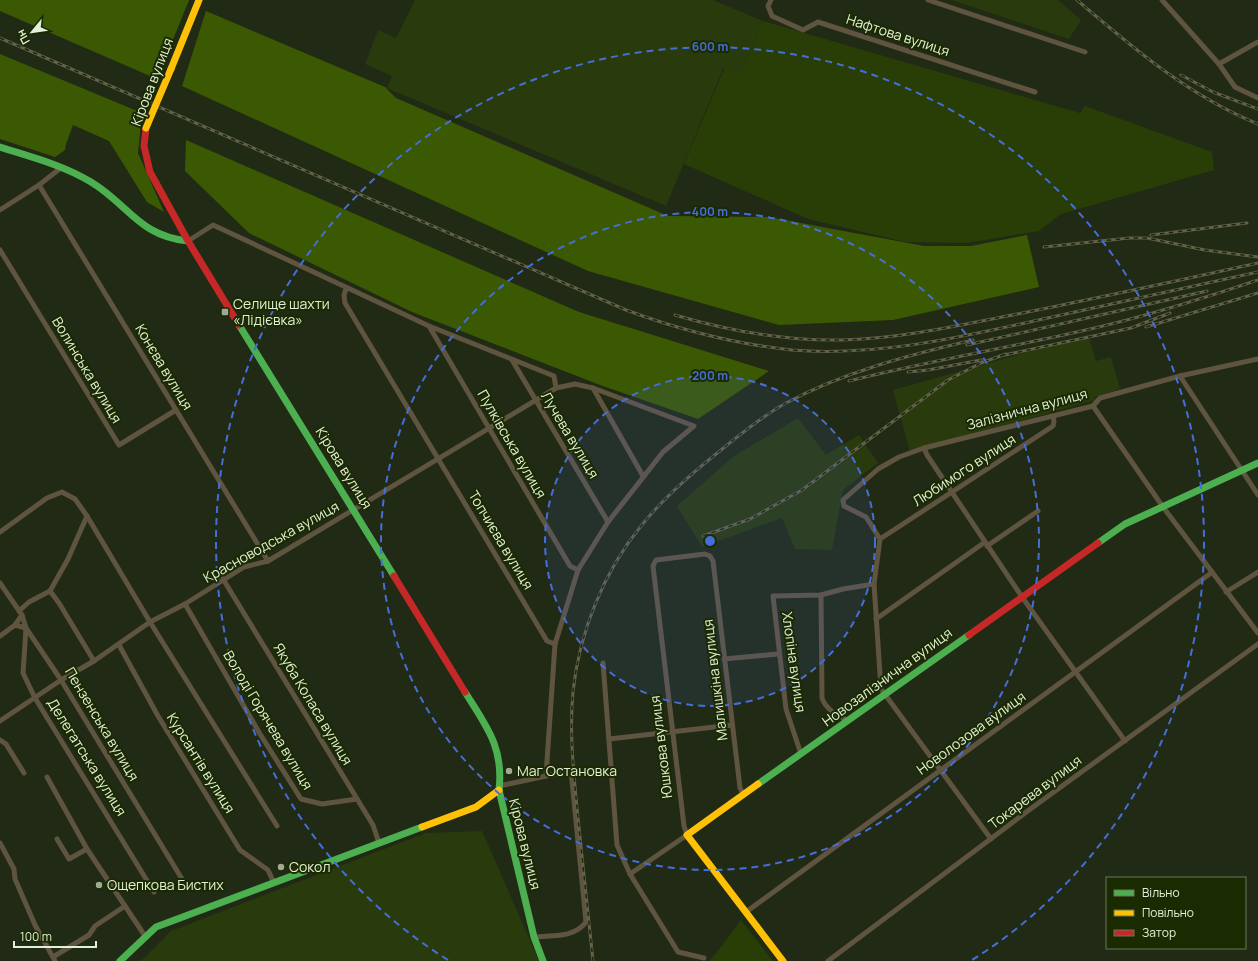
<svg xmlns="http://www.w3.org/2000/svg" width="1258" height="961" font-family="Manrope,sans-serif">
<style>
.built{fill:#293b0d}
.green{fill:#293e06}
.forest{fill:#3b5903}
.lines{fill:none;stroke-linecap:round;stroke-linejoin:round}
.street{stroke:#5f543f;stroke-width:5}
.fast{stroke:#4caf50;stroke-width:7}
.slow{stroke:#ffc107;stroke-width:7}
.jam{stroke:#c62828;stroke-width:7}
.rail-casing{stroke:#64604e;stroke-width:3}
.rail{stroke:#1a2a01;stroke-width:1.5;stroke-dasharray:4.5;stroke-linecap:butt}
.slow-bridge{stroke:#ffc107;stroke-width:7}
.ring{fill:none;stroke:#456ed8;stroke-width:2;stroke-dasharray:7 5}
.poi-dot{fill:#9faa93;stroke:#1a2a01;stroke-width:1.5}
.labels{text-anchor:middle;stroke-width:4;stroke-linejoin:round;paint-order:stroke}
.street-label{font-size:14px;fill:#e3efd8;stroke:#1a2a01}
.poi-label{font-size:14px;fill:#e3efd8;stroke:#1a2a01;text-anchor:start}
.centre{fill:#456ed8;stroke:#1a2a01;stroke-width:2}
.ring-label{font-size:12px;text-anchor:middle;font-weight:bold;fill:#456ed8;stroke:#1a2a01;stroke-width:4;stroke-linejoin:round;paint-order:stroke}
</style>
<rect width="100%" height="100%" fill="#212a14"/>
<g class="built">
<polygon points="415,0 713,0 763,21 741,73 724,67 666,206 387,88 392,76 365,64 378,30 396,38"/>
<polygon points="952,0 1058,0 1081,20 1069,39"/>
<polygon points="1088,335 1096,361 1111,357 1120,389 1094,397 1095,400 910,452 893,390"/>
<polygon points="798,418 826,455 859,435 878,463 843,490 832,550 795,549 782,518 702,547 677,506 734,456"/>
<polygon points="482,831 539,961 141,961 171,931 426,833"/>
</g>
<g class="green">
<polygon points="763,21 1080,113 1085,106 1212,152 1214,170 1061,214 1039,231 967,243 905,242 808,219 684,164 725,67 741,73"/>
<polygon points="741,920 773,961 709,961 718,951"/>
</g>
<g class="forest">
<polygon points="0,0 189,0 157,79 0,11"/>
<polygon points="206,11 385,87 396,98 668,216 769,217 924,246 971,246 1027,235 1039,287 893,320 779,325 588,271 182,86"/>
<polygon points="0,54 142,113 138,153 164,212 147,202 109,141 73,125 66,144 65,150 55,157 0,139"/>
<polygon points="186,140 579,312 769,371 698,419 600,385 412,312 249,233 185,171"/>
</g>
<g class="lines">
<g class="street">
<polyline points="771,0 768,6 772,16 803,30 818,22 1035,92"/>
<polyline points="928,0 1085,52"/>
<polyline points="1162,0 1219,64 1235,87 1258,98"/>
<polyline points="1219,64 1258,42"/>
<polyline points="39,185 268,561"/>
<polyline points="0,210 39,185 62,167"/>
<polyline points="188,241 213,225 429,326 554,376 556,388 575,384 593,388 694,426 663,452 608,522 578,570 555,644"/>
<polyline points="0,250 119,445 176,410"/>
<polyline points="346,289 344,295 345,303 547,641 555,644 546,776 499,786"/>
<polyline points="429,326 570,566 578,570"/>
<polyline points="512,360 608,522"/>
<polyline points="1180,376 1258,495"/>
<polyline points="593,388 643,476"/>
<polyline points="1093,406 1163,507 1258,633"/>
<polyline points="924,448 927,455 1022,597 1125,741"/>
<polyline points="0,532 47,498 62,492 75,499 87,516 150,622 277,826"/>
<polyline points="880,539 1053,426 1054,422 1053,416"/>
<polyline points="987,546 1038,511"/>
<polyline points="223,579 373,825 379,843"/>
<polyline points="0,583 22,615 26,628 61,680 182,879"/>
<polyline points="50,591 59,603 94,661"/>
<polyline points="1226,592 1258,572"/>
<path d="M 821,595 L 822,698 C 826,710 838,715 848,721"/>
<polyline points="185,604 260,734 301,799 322,804 357,799"/>
<polyline points="19,611 29,602 50,591 68,559 87,516"/>
<polyline points="876,619 985,542"/>
<polyline points="15,625 26,628 23,673 35,698 154,892"/>
<polyline points="0,636 15,625 22,615"/>
<polyline points="119,645 158,716 240,850 268,870 274,883"/>
<polyline points="724,659 778,654"/>
<polyline points="603,663 617,845 630,874 678,952 704,958"/>
<polyline points="0,721 61,680 94,661 150,622 185,604 244,567 268,561 556,388"/>
<polyline points="609,739 732,725"/>
<polyline points="0,740 6,744 24,773"/>
<polyline points="801,754 786,709 773,596 821,595 843,589 874,584"/>
<polyline points="47,777 87,849 125,906"/>
<polyline points="57,839 69,859 87,849"/>
<polyline points="991,839 881,689 874,584 880,539 866,517 844,506 843,500 878,469 899,457 924,448 1093,406 1100,398 1180,376 1258,359"/>
<polyline points="0,843 14,869 15,879 35,925 55,961"/>
<polyline points="630,874 687,835 684,826 653,566 656,560 705,554 710,556 713,561 740,788 744,795"/>
<polyline points="746,912 1211,573"/>
<path d="M 534,937 C 554,935 574,938 586,922 L 571,771 L 546,776"/>
<polyline points="53,957 89,935 95,926 125,906 145,936"/>
<polyline points="828,961 1029,810 1258,644"/>
</g>
<g class="fast">
<path d="M 0,147 C 31,157 63,165 91,182 C 129,205 139,236 188,241"/>
<polyline points="239,325 394,576"/>
<polyline points="1098,543 1125,524 1258,463"/>
<path d="M 465,692 C 486,726 504,747 499,790 L 534,937 L 543,961"/>
<polyline points="758,784 969,635"/>
<polyline points="120,961 156,927 422,827"/>
</g>
<g class="slow">
<polyline points="171,69 199,0"/>
<polyline points="758,784 687,835 783,961"/>
<polyline points="422,827 476,807 499,790"/>
</g>
<g class="jam">
<polyline points="146,128 144,146 150,172 188,241 239,325"/>
<polyline points="394,576 465,692"/>
<polyline points="969,635 1098,543"/>
</g>
<defs>
<g id="rail">
<path d="M 1077,0 C 1133,48 1189,96 1258,124"/>
<path d="M 0,38 L 626,310 C 680,330 735,344 792,350 C 877,357 961,337 1043,319 C 1114,303 1186,288 1258,272"/>
<polyline points="1181,75 1213,92 1258,109"/>
<polyline points="1151,235 1247,223"/>
<polyline points="1044,247 1129,238 1147,238 1205,250 1258,257"/>
<path d="M 675,315 C 729,331 786,341 842,340 C 894,339 946,328 997,318 C 1085,301 1171,282 1258,263"/>
<polyline points="1146,327 1258,293"/>
<polyline points="967,345 1207,291"/>
<polyline points="1000,356 1131,328 1170,313"/>
<polyline points="908,372 928,370 981,360"/>
<path d="M 849,381 C 924,362 1001,349 1077,332 C 1138,319 1199,300 1258,280"/>
<polyline points="703,536 750,519 802,490 948,380 981,363 1006,354"/>
<path d="M 593,961 C 588,913 583,866 578,818 C 574,776 569,734 573,692 C 579,633 604,571 641,526 C 664,497 692,473 721,450 C 741,434 762,416 786,403 C 844,372 909,355 973,340"/>
</g>
</defs>
<use href="#rail" class="rail-casing"/>
<use href="#rail" class="rail"/>
<polyline class="slow-bridge" points="146,128 171,69"/>
</g>
<circle cx="710" cy="541" r="165" fill="#456ed8" fill-opacity=".12"/>
<g class="ring">
<circle cx="710" cy="541" r="165"/>
<circle cx="710" cy="541" r="329"/>
<path d="M448 960A494 494 0 1 1 972 960"/>
</g>
<g class="poi-dot">
<rect x="221" y="308" width="8" height="8" rx="2"/>
<circle cx="509" cy="771" r="4"/>
<circle cx="281" cy="867" r="4"/>
<circle cx="99" cy="885" r="4"/>
</g>
<g class="labels">
<g class="street-label">
<text transform="translate(898 35) rotate(18)" y="5">Нафтова вулиця</text>
<text transform="translate(152 82) rotate(-69)" y="5">Кірова вулиця</text>
<text transform="translate(164 367) rotate(59)" y="5">Конєва вулиця</text>
<text transform="translate(87 370) rotate(59)" y="5">Волинська вулиця</text>
<text transform="translate(1027 409) rotate(-15)" y="5">Залізнична вулиця</text>
<text transform="translate(570 435) rotate(59)" y="5">Лучева вулиця</text>
<text transform="translate(512 444) rotate(60)" y="5">Пулківська вулиця</text>
<text transform="translate(344 468) rotate(58)" y="5">Кірова вулиця</text>
<text transform="translate(964 470) rotate(-33)" y="5">Любимого вулиця</text>
<text transform="translate(501 540) rotate(59)" y="5">Топчиєва вулиця</text>
<text transform="translate(271 542) rotate(-29)" y="5">Красноводська вулиця</text>
<text transform="translate(794 662) rotate(82)" y="5">Хлопіна вулиця</text>
<text transform="translate(887 677) rotate(-36)" y="5">Новозалізнична вулиця</text>
<text transform="translate(715 680) rotate(-97)" y="5">Малишкіна вулиця</text>
<text transform="translate(313 704) rotate(59)" y="5">Якуба Коласа вулиця</text>
<text transform="translate(268 720) rotate(59)" y="5">Володі Горячева вулиця</text>
<text transform="translate(102 724) rotate(59)" y="5">Пензенська вулиця</text>
<text transform="translate(971 733) rotate(-36)" y="5">Новолозова вулиця</text>
<text transform="translate(661 747) rotate(-97)" y="5">Юшкова вулиця</text>
<text transform="translate(87 757) rotate(58)" y="5">Делегатська вулиця</text>
<text transform="translate(201 763) rotate(58)" y="5">Курсантів вулиця</text>
<text transform="translate(1035 792) rotate(-37)" y="5">Токарева вулиця</text>
<text transform="translate(525 844) rotate(76)" y="5">Кірова вулиця</text>
</g>
<g class="poi-label">
<text x="233" y="309">Селище шахти<tspan x="233" dy="16">«Лідієвка»</tspan></text>
<text x="517" y="776">Маг Остановка</text>
<text x="289" y="872">Сокол</text>
<text x="107" y="890">Ощепкова Бистих</text>
</g>
</g>
<circle cx="710" cy="541" r="6" class="centre"/>
<g class="ring-label">
<text x="710" y="51">600 m</text>
<text x="710" y="216">400 m</text>
<text x="710" y="380">200 m</text>
</g>
<rect x="1106" y="877" width="140" height="72" fill="#1a2a01" stroke="#6a7957"/>
<rect x="1114" y="890" width="20" height="6" fill="#4caf50" stroke="#6a7957"/>
<text x="1142" y="897" font-size="12" fill="#e3efd8">Вільно</text>
<rect x="1114" y="910" width="20" height="6" fill="#ffc107" stroke="#6a7957"/>
<text x="1142" y="917" font-size="12" fill="#e3efd8">Повільно</text>
<rect x="1114" y="930" width="20" height="6" fill="#c62828" stroke="#6a7957"/>
<text x="1142" y="937" font-size="12" fill="#e3efd8">Затор</text>
<g transform="translate(32 32) rotate(241)" stroke="#1a2a01" stroke-width="3" paint-order="stroke">
<path d="M0-3L7 15L0 10L-7 15Z" fill="#e3efd8"/>
<text y="-6" font-size="11" font-weight="bold" text-anchor="middle" fill="#e3efd8">Пн</text>
</g>
<path d="M14 941v6h82v-6" fill="none" stroke="#e3efd8" stroke-width="2"/>
<text x="20" y="941" font-size="12" fill="#e3efd8" stroke="#1a2a01" stroke-width="3" paint-order="stroke">100 m</text>
</svg>
